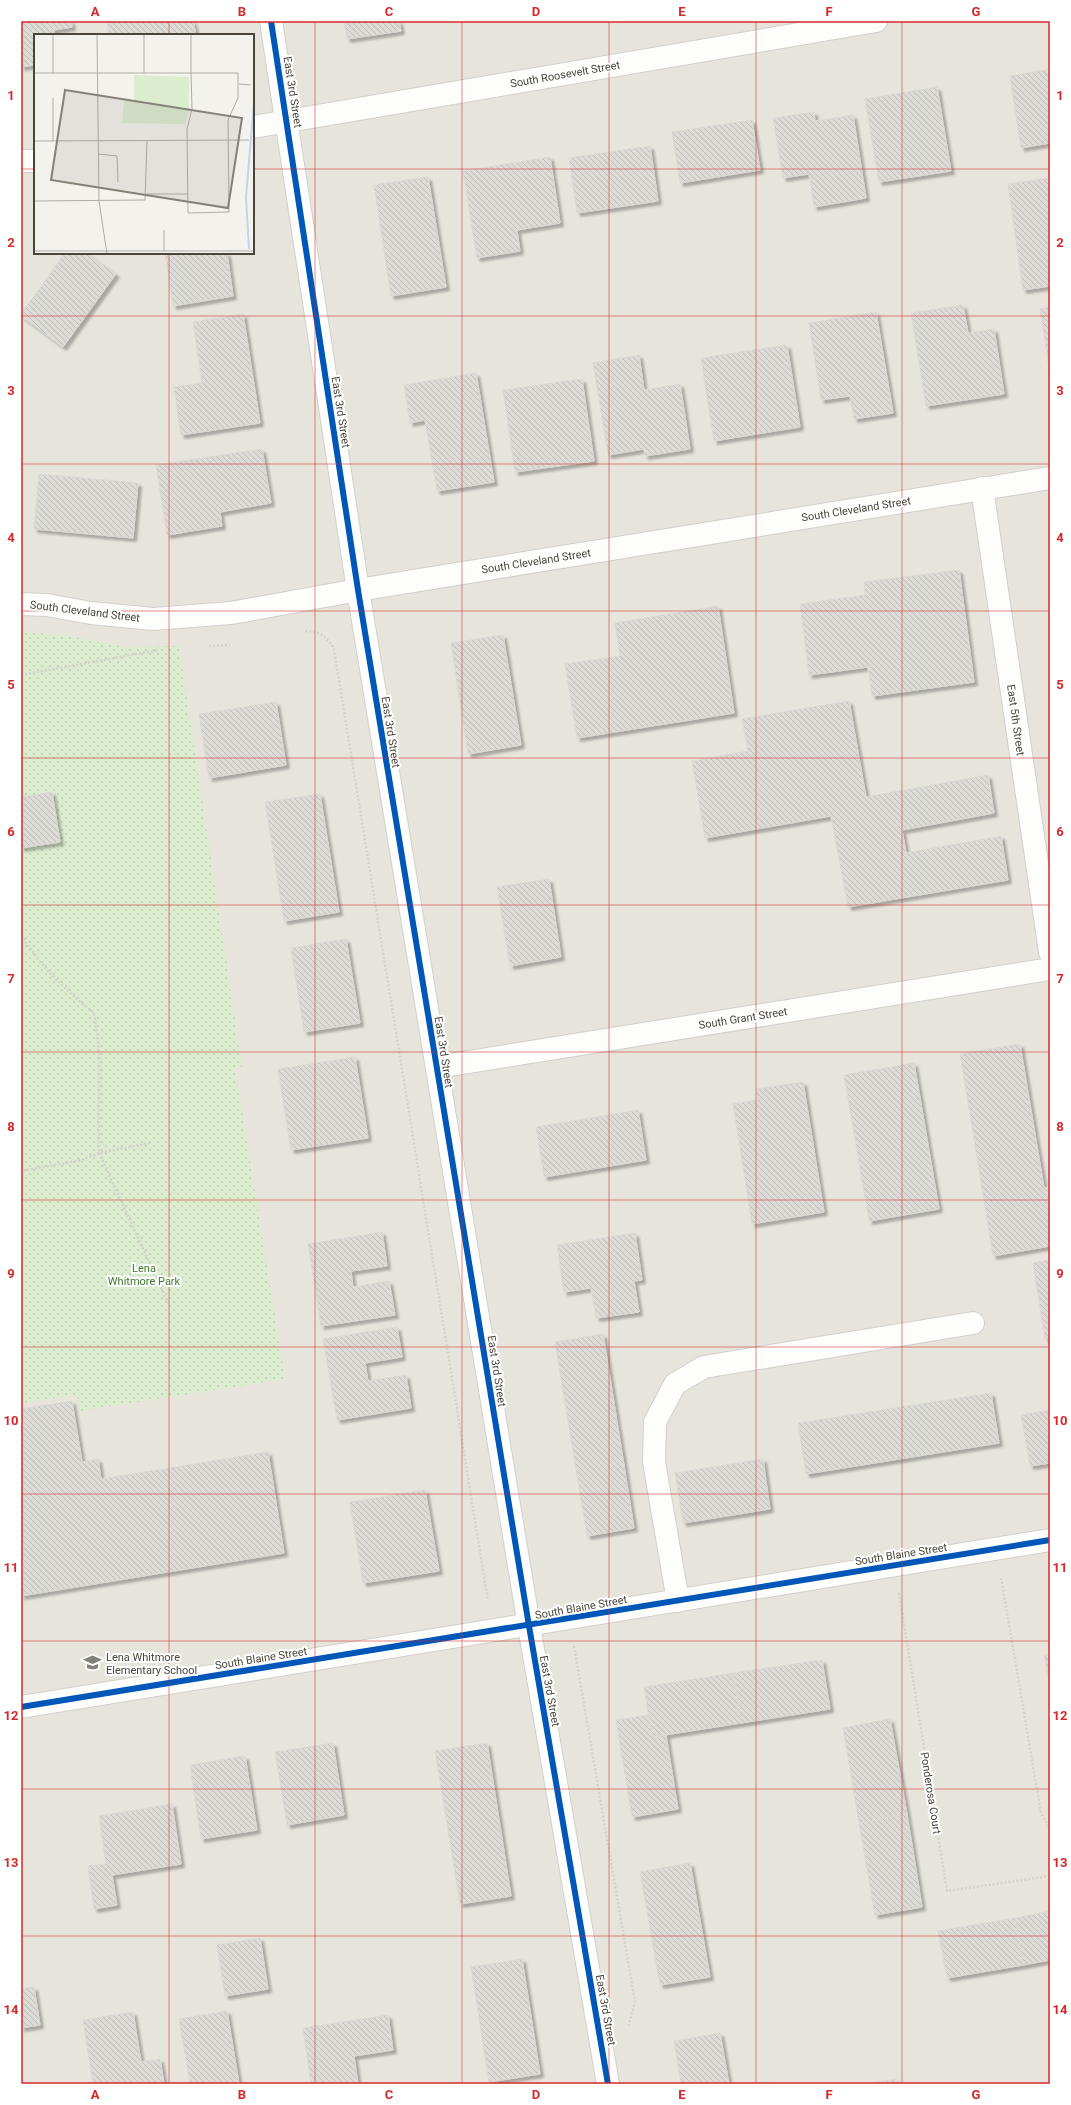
<svg xmlns="http://www.w3.org/2000/svg" width="1071" height="2105" font-family="Roboto,sans-serif">
<style>
.residential{fill:#e7e4dc;fill-rule:evenodd}
.grass{fill:url(#grass-dots)}
.building{fill:url(#building-back-hatch);stroke:#dbd9d3;filter:url(#shadow)}
.lines{fill:none;stroke-linecap:round;stroke-linejoin:round}
.minor-casing{stroke:#d1d0cb;stroke-width:24}
.path{stroke:#d3d2cc;stroke-width:2.5;stroke-dasharray:2 2;stroke-linecap:butt}
.minor{stroke:#fdfdfc;stroke-width:22}
.cycleway-casing{stroke:#fff;stroke-width:8}
.cycleway{stroke:#0057b8;stroke-width:6}
.grid{fill:none;stroke:#d62828;stroke-width:1;stroke-opacity:0.55}
.labels{text-anchor:middle;stroke-width:4;stroke-linejoin:round;paint-order:stroke}
.street-label{font-size:11px;fill:#494539;stroke:#fff}
.park-label{font-size:11px;fill:#3f7a2e;stroke:#fff}
.poi-label{font-size:11px;fill:#494539;stroke:#fff;text-anchor:start}
.inset-river{fill:none;stroke:#c1d5ee;stroke-width:2}
.inset-road{fill:none;stroke:#afada5;stroke-width:1}
.view{fill:#848278;fill-opacity:0.15;stroke:#848278;stroke-width:2}
.inset-edge{fill:none;stroke:#494539;stroke-width:2}
.neatline{fill:none;stroke:#d62828;stroke-width:1.5}
.grid-label{font-size:13px;text-anchor:middle;font-weight:bold;fill:#d62828}
</style>
<defs>
<pattern id="grass-dots" width="8" height="8" patternUnits="userSpaceOnUse"><rect width="8" height="8" fill="#dceccf"/><path d="M2 2h.1M6 6h.1" fill="none" stroke="#beccb2" stroke-width="1.8" stroke-linecap="round"/></pattern>
<pattern id="building-back-hatch" width="6" height="6" patternUnits="userSpaceOnUse"><rect width="6" height="6" fill="#dcdbd6"/><path d="M-1 5l2 2M0 0l6 6M5-1l2 2" fill="none" stroke="#bebdb8"/></pattern>
<filter id="shadow"><feDropShadow dx="3.5" dy="3.5" stdDeviation="1" flood-color="#0004"/></filter>
</defs>
<rect width="100%" height="100%" fill="#f3f2ed"/>
<path class="residential" d="M 21,21 L 1050,21 L 1050,2084 L 21,2084 ZM 35,35 L 253,35 L 253,253 L 35,253 Z"/>
<polygon class="grass" points="21,631 73,637 124,647 179,646 242,1067 235,1068 285,1379 80,1411 77,1395 21,1403"/>
<g class="building">
<polygon points="21,21 71,21 72,27 54,30 54,35 35,35 35,65 21,67"/>
<polygon points="107,21 193,21 196,35 109,35"/>
<polygon points="344,21 399,21 401,31 347,39"/>
<polygon points="1050,69 1050,143 1021,148 1010,76"/>
<polygon points="937,87 951,171 879,182 865,99"/>
<polygon points="814,112 815,121 853,115 866,198 814,207 809,174 783,178 773,118"/>
<polygon points="752,120 760,170 680,183 672,132"/>
<polygon points="650,146 658,201 577,213 569,158"/>
<polygon points="550,157 560,223 517,230 520,251 477,258 463,171"/>
<polygon points="428,177 446,287 391,296 374,185"/>
<polygon points="1050,178 1050,286 1023,290 1008,184"/>
<polygon points="65,253 87,253 116,274 63,347 21,316 21,314"/>
<polygon points="165,253 227,253 233,296 173,306"/>
<polygon points="963,305 968,333 994,329 1004,394 926,406 911,313"/>
<polygon points="1050,307 1050,374 1040,309"/>
<polygon points="876,312 893,413 854,419 850,396 821,400 809,323"/>
<polygon points="243,314 260,423 181,435 174,387 202,383 193,322"/>
<polygon points="787,345 800,427 714,441 701,358"/>
<polygon points="639,355 644,390 680,384 690,449 645,456 644,449 608,455 593,363"/>
<polygon points="476,373 494,482 437,491 425,420 410,423 404,385"/>
<polygon points="582,379 594,461 515,472 503,390"/>
<polygon points="262,449 271,503 220,512 222,526 167,535 156,465"/>
<polygon points="39,474 138,483 133,538 34,529"/>
<polygon points="959,570 974,682 872,696 868,667 809,675 800,604 865,595 864,582"/>
<polygon points="718,606 734,713 577,738 565,664 620,656 615,623"/>
<polygon points="503,635 521,745 468,754 451,643"/>
<polygon points="849,701 866,797 988,775 994,813 902,830 906,853 1001,836 1008,880 848,907 831,816 705,838 692,761 748,751 742,719"/>
<polygon points="276,702 286,765 209,778 199,714"/>
<polygon points="52,792 60,842 21,848 21,797"/>
<polygon points="320,794 339,912 284,921 265,802"/>
<polygon points="549,879 561,957 510,966 497,887"/>
<polygon points="346,939 360,1023 304,1032 291,948"/>
<polygon points="1020,1044 1044,1188 1050,1187 1050,1246 993,1256 960,1054"/>
<polygon points="355,1057 368,1138 291,1150 278,1069"/>
<polygon points="914,1063 939,1209 869,1221 844,1075"/>
<polygon points="803,1082 824,1212 752,1224 733,1104 758,1100 756,1089"/>
<polygon points="638,1110 646,1160 544,1177 536,1127"/>
<polygon points="382,1232 387,1266 351,1271 353,1287 389,1281 395,1315 321,1326 308,1244"/>
<polygon points="635,1233 642,1280 634,1281 639,1312 596,1318 591,1288 564,1292 557,1245"/>
<polygon points="1050,1260 1050,1338 1045,1339 1033,1263"/>
<polygon points="397,1327 402,1357 365,1363 368,1381 406,1375 411,1408 337,1420 323,1339"/>
<polygon points="603,1334 634,1528 587,1536 555,1342"/>
<polygon points="991,1393 999,1443 806,1474 798,1423"/>
<polygon points="72,1401 82,1462 98,1459 101,1479 268,1452 284,1553 21,1596 21,1409"/>
<polygon points="1050,1410 1050,1463 1030,1466 1021,1415"/>
<polygon points="763,1459 770,1509 683,1523 675,1473"/>
<polygon points="425,1490 439,1571 363,1583 350,1502"/>
<polygon points="1050,1654 1050,1687 1044,1655"/>
<polygon points="822,1660 830,1709 741,1723 733,1673"/>
<polygon points="733,1673 741,1723 652,1737 644,1687"/>
<polygon points="649,1715 652,1737 666,1735 678,1809 632,1817 616,1720"/>
<polygon points="890,1719 907,1814 859,1823 843,1728"/>
<polygon points="333,1743 344,1815 287,1825 275,1752"/>
<polygon points="487,1743 511,1896 460,1904 435,1751"/>
<polygon points="245,1756 257,1830 201,1839 190,1765"/>
<polygon points="172,1804 181,1864 112,1875 117,1905 94,1909 88,1866 106,1864 99,1816"/>
<polygon points="907,1814 922,1907 875,1915 859,1823"/>
<polygon points="690,1863 710,1977 660,1985 640,1872"/>
<polygon points="1050,1911 1050,1960 1023,1965 1015,1918"/>
<polygon points="1015,1918 1023,1965 947,1978 938,1931"/>
<polygon points="260,1938 268,1989 225,1996 217,1945"/>
<polygon points="522,1959 540,2074 489,2082 471,1967"/>
<polygon points="34,1987 40,2025 21,2028 21,1989"/>
<polygon points="227,2011 239,2084 190,2084 179,2019"/>
<polygon points="133,2012 141,2062 160,2059 164,2084 93,2084 83,2020"/>
<polygon points="388,2015 393,2050 354,2056 358,2084 311,2084 303,2028"/>
<polygon points="720,2033 729,2084 681,2084 674,2041"/>
<polygon points="896,2079 896,2084 865,2084"/>
</g>
<g class="lines">
<defs>
<g id="minor">
<polyline points="271,21 358,590 529,1626 608,2084"/>
<polyline points="253,127 876,21"/>
<polyline points="21,161 35,161"/>
<polyline points="982,488 1050,952"/>
<polyline points="21,604 47,605 91,613 153,619 231,613 358,590 1050,478"/>
<polyline points="437,1067 1050,969"/>
<polyline points="678,1601 654,1462 655,1422 675,1384 704,1367 973,1323"/>
<polyline points="21,1707 1050,1540"/>
</g>
</defs>
<use href="#minor" class="minor-casing"/>
<g class="path">
<path d="M 305,631 C 320,631 327,637 334,649 L 488,1601"/>
<polyline points="209,646 230,645"/>
<polyline points="21,675 158,650"/>
<path d="M 21,935 C 43,969 63,988 94,1013 L 100,1058 L 99,1153 L 82,1160 L 21,1171"/>
<polyline points="150,1143 99,1153 168,1303"/>
<polyline points="1001,1578 1041,1813 1050,1828"/>
<polyline points="899,1593 947,1891 1050,1876"/>
<polyline points="574,1646 635,2002 629,2025"/>
</g>
<use href="#minor" class="minor"/>
<defs>
<g id="cycleway">
<polyline points="271,21 358,590 529,1626 608,2084"/>
<polyline points="21,1707 1050,1540"/>
</g>
</defs>
<use href="#cycleway" class="cycleway-casing"/>
<use href="#cycleway" class="cycleway"/>
</g>
<path class="grid" d="M 169,21 L 169,35M 315,21 L 315,2084M 462,21 L 462,2084M 609,21 L 609,2084M 756,21 L 756,2084M 902,21 L 902,2084M 21,169 L 35,169M 253,169 L 1050,169M 169,253 L 169,2084M 21,316 L 1050,316M 21,464 L 1050,464M 21,611 L 1050,611M 21,758 L 1050,758M 21,905 L 1050,905M 21,1052 L 1050,1052M 21,1200 L 1050,1200M 21,1347 L 1050,1347M 21,1494 L 1050,1494M 21,1641 L 1050,1641M 21,1789 L 1050,1789M 21,1936 L 1050,1936"/>
<defs>
<symbol id="school-bare" viewBox="-9 -9 18 18"><path d="M0-5L7-2L0 1L-7-2ZM-4 1L0 2.5L4 1V4Q0 6-4 4Z" fill="#848278" stroke="#fff" stroke-width="2.5" paint-order="stroke"/></symbol>
</defs>
<g fill-rule="evenodd">
<use href="#school-bare" x="80" y="1650" width="25" height="25"/>
</g>
<g class="labels">
<g class="street-label">
<text transform="translate(565 74) rotate(-10)" y="4">South Roosevelt Street</text>
<text transform="translate(293 92) rotate(81)" y="4">East 3rd Street</text>
<text transform="translate(341 412) rotate(81)" y="4">East 3rd Street</text>
<text transform="translate(856 509) rotate(-9)" y="4">South Cleveland Street</text>
<text transform="translate(536 561) rotate(-9)" y="4">South Cleveland Street</text>
<text transform="translate(85 611) rotate(7)" y="4">South Cleveland Street</text>
<text transform="translate(1016 720) rotate(82)" y="4">East 5th Street</text>
<text transform="translate(391 732) rotate(81)" y="4">East 3rd Street</text>
<text transform="translate(743 1018) rotate(-9)" y="4">South Grant Street</text>
<text transform="translate(444 1052) rotate(81)" y="4">East 3rd Street</text>
<text transform="translate(497 1371) rotate(81)" y="4">East 3rd Street</text>
<text transform="translate(901 1554) rotate(-9)" y="4">South Blaine Street</text>
<text transform="translate(581 1607) rotate(-10)" y="4">South Blaine Street</text>
<text transform="translate(261 1658) rotate(-9)" y="4">South Blaine Street</text>
<text transform="translate(550 1691) rotate(80)" y="4">East 3rd Street</text>
<text transform="translate(931 1793) rotate(81)" y="4">Ponderosa Court</text>
<text transform="translate(606 2010) rotate(80)" y="4">East 3rd Street</text>
</g>
<g class="park-label">
<text x="144" y="1272">Lena<tspan x="144" dy="13">Whitmore Park</tspan></text>
</g>
<g class="poi-label">
<text x="106" y="1661">Lena Whitmore<tspan x="106" dy="13">Elementary School</tspan></text>
</g>
</g>
<g transform="translate(34 34)">
<rect width="220" height="220" fill="#f3f2ed"/>
<path d="M 100,41 L 155,43 L 155,77 L 151,90 L 88,89 L 90,67 L 100,67 Z" fill="#dceccf"/>
<path class="inset-river" d="M 215,215 L 212,163 L 220,69"/>
<path class="inset-road" d="M 19,0 L 19,39M 63,0 L 65,167 L 73,220M 110,0 L 110,39M 0,39 L 204,39 L 204,64 L 194,86 L 195,178 L 154,179 L 153,95 L 158,75 L 157,39 L 157,0M 205,50 L 217,51M 19,64 L 19,107M 0,107 L 215,106M 64,120 L 83,122 L 84,148M 113,160 L 154,160M 0,167 L 111,166 L 113,106M 0,217 L 220,217M 130,217 L 130,196"/>
<path class="view" d="M 31,56 L 208,84 L 194,174 L 17,146 Z"/>
<rect width="220" height="220" class="inset-edge"/>
</g>
<rect width="1071" height="2105" fill="none" stroke="#ffffff" stroke-width="44"/>
<rect x="22" y="22" width="1027" height="2061" class="neatline"/>
<g class="grid-label">
<text x="95" y="16">A</text>
<text x="242" y="16">B</text>
<text x="389" y="16">C</text>
<text x="536" y="16">D</text>
<text x="682" y="16">E</text>
<text x="829" y="16">F</text>
<text x="976" y="16">G</text>
<text x="11" y="100">1</text>
<text x="1060" y="100">1</text>
<text x="11" y="247">2</text>
<text x="1060" y="247">2</text>
<text x="11" y="395">3</text>
<text x="1060" y="395">3</text>
<text x="11" y="542">4</text>
<text x="1060" y="542">4</text>
<text x="11" y="689">5</text>
<text x="1060" y="689">5</text>
<text x="11" y="836">6</text>
<text x="1060" y="836">6</text>
<text x="11" y="983">7</text>
<text x="1060" y="983">7</text>
<text x="11" y="1131">8</text>
<text x="1060" y="1131">8</text>
<text x="11" y="1278">9</text>
<text x="1060" y="1278">9</text>
<text x="11" y="1425">10</text>
<text x="1060" y="1425">10</text>
<text x="11" y="1572">11</text>
<text x="1060" y="1572">11</text>
<text x="11" y="1720">12</text>
<text x="1060" y="1720">12</text>
<text x="11" y="1867">13</text>
<text x="1060" y="1867">13</text>
<text x="11" y="2014">14</text>
<text x="1060" y="2014">14</text>
<text x="95" y="2099">A</text>
<text x="242" y="2099">B</text>
<text x="389" y="2099">C</text>
<text x="536" y="2099">D</text>
<text x="682" y="2099">E</text>
<text x="829" y="2099">F</text>
<text x="976" y="2099">G</text>
</g>
</svg>
